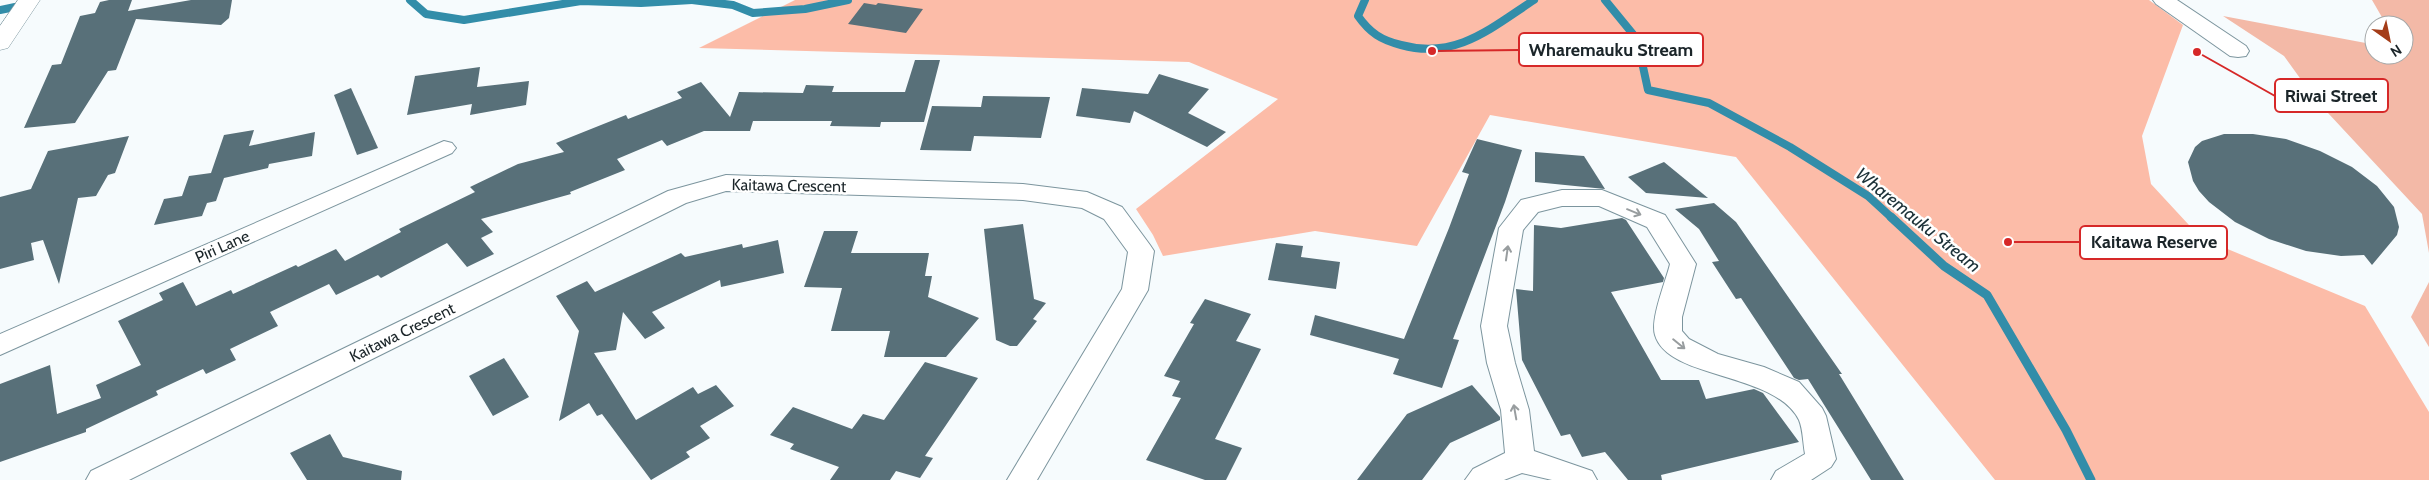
<svg xmlns="http://www.w3.org/2000/svg" width="2429" height="480" font-family="Cabin,sans-serif">
<style>
.green{fill:#fcbca8}
.forest{fill:#f3b9a7}
.lines{fill:none;stroke-linecap:round;stroke-linejoin:round}
.stream-far1{stroke:#328da9;stroke-width:8}
.stream{stroke:#328da9;stroke-width:9}
.building{fill:#587079}
.minor-casing{stroke:#7c959e;stroke-width:2}
.tertiary-casing{stroke:#7c959e;stroke-width:1}
.minor{fill:#fff;fill-rule:evenodd}
.tertiary{fill:#fff;fill-rule:evenodd}
.oneway{stroke:#989d9f}
.labels{text-anchor:middle;stroke-width:5;stroke-linejoin:round;paint-order:stroke}
.street-label{font-size:16px;fill:#1b2529;stroke:#fff}
.water-label{font-size:18px;font-style:italic;fill:#1c3138;stroke:#fff}
.leader{fill:none;stroke:#d62828;stroke-width:2}
.callout-dot{fill:#d62828;stroke:#fff;stroke-width:2}
.callout{fill:#fff;stroke:#d62828;stroke-width:2}
.callout-label{font-size:18px;text-anchor:middle;font-weight:bold;fill:#1b2529}
</style>
<rect width="100%" height="100%" fill="#f6fbfd"/>
<polygon class="green" points="795,0 2149,0 2183,25 2142,136 2151,184 2201,238 2365,306 2429,412 2429,480 1995,480 1736,157 1490,115 1417,246 1315,231 1163,256 1153,235 1136,209 1278,99 1189,62 699,48"/>
<g class="forest">
<polygon points="2372,0 2429,0 2429,253 2422,214 2315,99 2284,56 2223,16 2371,44 2374,38 2374,55 2404,55 2404,25 2380,25 2383,19"/>
<polygon points="2429,282 2429,347 2411,317"/>
</g>
<g class="lines">
<g class="stream-far1">
<polyline points="410,0 426,14 464,20 581,1 641,3 692,0"/>
<polyline points="692,0 733,5 753,13 805,9 848,0"/>
<path d="M 1365,0 L 1358,16 C 1370,33 1381,40 1401,45 C 1456,60 1491,28 1534,0"/>
<polyline points="1605,0 1637,39 1648,90 1709,103 1790,147 1868,196 1892,218"/>
<polyline points="0,10 15,7"/>
</g>
<polyline class="stream" points="1891,217 1944,266 1987,295 2066,430 2091,480"/>
</g>
<g class="building">
<polygon points="109,0 132,0 128,11 191,0 232,0 229,18 221,25 136,19 116,70 108,71 75,123 24,128 52,65 61,64 80,16 95,13 100,2"/>
<polygon points="864,3 876,5 878,3 923,9 906,33 848,24"/>
<polygon points="915,60 940,60 924,122 881,122 880,127 830,126 832,121 753,121 750,131 704,131 667,146 662,140 617,159 625,170 570,192 571,194 481,219 493,232 481,238 494,254 467,267 447,243 381,278 378,275 336,295 329,284 270,312 278,326 230,349 236,360 206,374 203,369 156,391 158,395 86,429 86,432 0,462 0,384 50,365 57,414 101,398 96,385 141,365 118,321 163,300 159,293 183,282 196,306 231,290 233,294 296,265 298,267 336,249 345,261 401,232 399,229 475,192 470,187 518,164 564,152 556,143 626,115 628,119 682,98 677,92 701,82 730,117 739,92 803,93 806,85 834,86 832,92 905,92"/>
<polygon points="480,67 477,87 529,81 526,105 470,115 472,104 407,115 415,76"/>
<polygon points="1159,74 1209,89 1188,113 1226,132 1207,147 1134,111 1130,123 1076,116 1082,88 1148,94"/>
<polygon points="351,88 378,148 357,155 334,95"/>
<polygon points="983,96 1050,97 1041,138 974,136 971,151 920,150 932,106 981,107"/>
<polygon points="254,130 249,146 315,132 312,156 269,164 268,168 224,178 216,201 207,203 202,216 154,225 164,199 182,196 189,176 211,173 224,135"/>
<polygon points="2224,134 2253,134 2286,139 2320,151 2352,167 2377,186 2394,207 2399,227 2397,235 2372,265 2364,255 2341,256 2306,251 2269,239 2235,222 2209,202 2199,191 2193,181 2188,162 2195,147 2202,141"/>
<polygon points="129,136 115,173 108,175 96,196 78,198 59,284 43,240 31,243 34,260 0,269 0,197 31,189 48,151"/>
<polygon points="1477,139 1522,150 1505,202 1453,339 1459,340 1442,388 1393,374 1399,359 1310,335 1315,315 1404,339 1449,228 1469,174 1462,172"/>
<polygon points="1535,152 1584,156 1605,189 1535,182"/>
<polygon points="1664,162 1708,198 1646,193 1628,177"/>
<polygon points="1714,203 1736,222 1842,374 1839,374 1904,480 1871,480 1808,379 1799,380 1794,378 1741,298 1736,299 1712,262 1719,261 1699,229 1675,209"/>
<polygon points="1622,218 1626,220 1664,278 1663,282 1611,292 1661,380 1699,380 1706,399 1754,389 1763,393 1799,442 1661,475 1662,480 1628,480 1605,452 1582,457 1570,434 1561,436 1522,360 1516,289 1533,291 1534,225 1561,228"/>
<polygon points="1023,224 1034,299 1046,303 1033,319 1037,321 1017,346 1010,346 996,340 984,229"/>
<polygon points="824,231 858,231 851,253 929,253 925,276 932,276 928,297 979,318 946,357 884,357 890,331 831,331 842,288 804,287"/>
<polygon points="778,240 784,273 721,287 720,280 652,312 665,328 645,339 623,312 616,350 594,353 636,420 693,387 698,394 716,385 734,406 700,426 710,438 686,452 690,457 651,480 602,414 597,416 589,403 559,421 579,331 556,296 587,281 595,292 681,253 685,257 742,244 743,248"/>
<polygon points="1276,243 1303,246 1301,257 1340,262 1336,289 1268,280"/>
<polygon points="1205,299 1251,314 1236,341 1261,349 1215,439 1242,448 1226,480 1205,480 1146,460 1181,398 1172,396 1180,381 1164,376 1194,324 1190,323"/>
<polygon points="504,358 529,397 493,416 469,376"/>
<polygon points="925,362 978,378 925,456 933,458 920,478 896,471 890,480 830,480 839,467 790,449 794,444 770,435 793,407 852,429 863,414 884,420"/>
<polygon points="1472,385 1500,417 1500,420 1450,443 1422,480 1357,480 1407,414"/>
<polygon points="330,434 343,457 402,471 401,480 307,480 290,453"/>
</g>
<g class="lines">
<defs>
<g id="minor">
<polygon points="2153,0 2177,0 2246,46 2249,51 2246,56 2238,57 2230,56 2156,4"/>
<polygon points="444,141 452,143 456,148 452,153 0,355 0,334"/>
<polygon points="726,175 1023,184 1087,192 1122,207 1150,245 1154,251 1148,290 1037,480 1007,480 1122,289 1128,252 1104,219 1082,208 1023,200 726,191 686,203 129,480 86,480 91,471 668,191"/>
<path d="M 1562,190 L 1602,190 L 1665,215 L 1696,264 L 1682,317 L 1682,331 L 1689,339 L 1718,354 L 1764,367 L 1799,382 L 1822,408 L 1826,416 L 1836,459 L 1831,467 L 1811,480 L 1771,480 L 1776,471 L 1805,454 C 1803,444 1803,429 1799,420 C 1774,371 1668,380 1655,335 C 1650,319 1666,281 1670,264 L 1647,227 L 1599,206 L 1562,206 L 1538,212 L 1523,230 L 1507,326 L 1515,363 L 1529,410 L 1534,451 L 1592,471 L 1597,480 L 1552,480 L 1522,473 L 1504,480 L 1465,480 L 1473,469 L 1505,453 L 1501,410 L 1487,363 L 1481,326 L 1499,228 L 1521,200 Z"/>
</g>
<polygon id="tertiary" points="18,0 40,0 8,48 0,50 0,26"/>
</defs>
<use href="#minor" class="minor-casing"/>
<use href="#tertiary" class="tertiary-casing"/>
<use href="#minor" class="minor"/>
<use href="#tertiary" class="tertiary"/>
</g>
<defs><path id="oneway-shaft" d="M-6 0H5M1.5-3L5.5 0L1.5 3" fill="none" stroke-width="1.6" stroke-linecap="round" stroke-linejoin="round" transform="scale(1.25)"/></defs>
<g class="oneway">
<use href="#oneway-shaft" transform="translate(1634 212) rotate(22)"/>
<use href="#oneway-shaft" transform="translate(1507 253) rotate(-82)"/>
<use href="#oneway-shaft" transform="translate(1679 344) rotate(39)"/>
<use href="#oneway-shaft" transform="translate(1515 412) rotate(-100)"/>
</g>
<g class="labels">
<g class="street-label">
<text transform="translate(789 185) rotate(1)" y="6">Kaitawa Crescent</text>
<text transform="translate(222 246) rotate(-24)" y="6">Piri Lane</text>
<text transform="translate(402 332) rotate(-26)" y="6">Kaitawa Crescent</text>
</g>
<g class="water-label">
<text transform="translate(1918 220) rotate(39)" y="6">Wharemauku Stream</text>
</g>
</g>
<path class="leader" d="M1432 51L1519 50M2197 52L2275 96M2008 242L2080 242"/>
<g class="callout-dot">
<circle cx="1432" cy="51" r="5"/>
<circle cx="2197" cy="52" r="5"/>
<circle cx="2008" cy="242" r="5"/>
</g>
<g class="callout">
<rect x="1519" y="33" width="184" height="33" rx="5"/>
<rect x="2275" y="79" width="113" height="33" rx="5"/>
<rect x="2080" y="226" width="147" height="33" rx="5"/>
</g>
<g class="callout-label">
<text x="1611" y="56">Wharemauku Stream</text>
<text x="2331" y="102">Riwai Street</text>
<text x="2154" y="248">Kaitawa Reserve</text>
</g>
<g transform="translate(2389 40) rotate(147)"><circle r="24" fill="#ffffff" stroke="#a4a8a9"/>
<path d="M0-4L9 19L0 12L-9 19Z" fill="#a43d19"/>
<text y="-8" font-size="14" font-weight="bold" text-anchor="middle" fill="#1b2529">N</text>
</g>
</svg>
